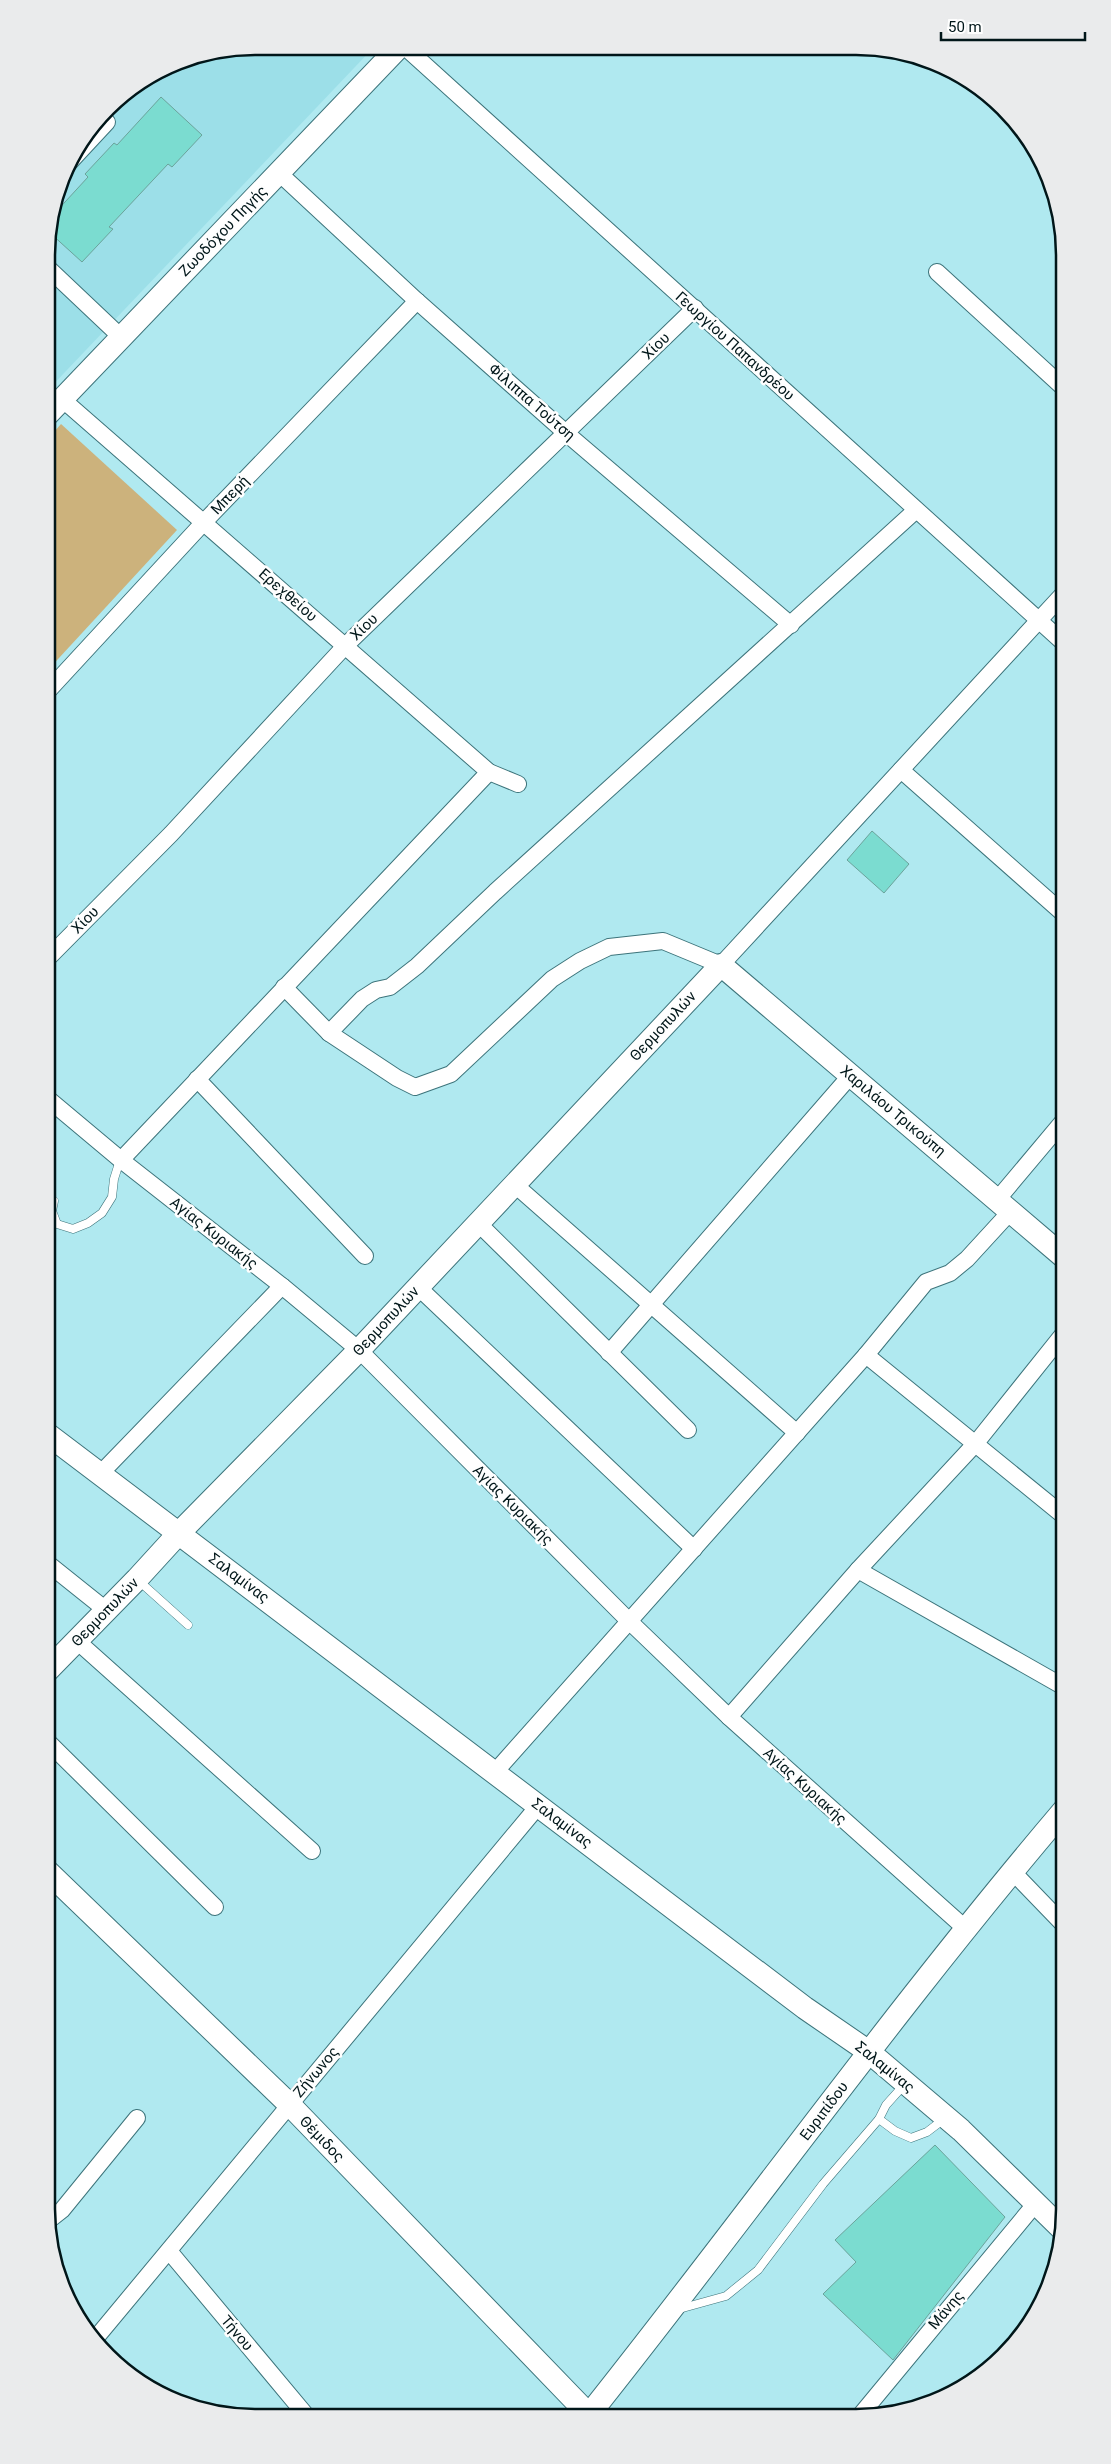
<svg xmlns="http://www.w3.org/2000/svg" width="1111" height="2464" font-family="Roboto,sans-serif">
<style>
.built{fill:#9cdfe8}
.green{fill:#ccb27c}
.building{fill:#7bdcd0;stroke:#6ba39b}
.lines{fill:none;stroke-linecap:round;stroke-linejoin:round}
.lane-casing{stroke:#3d747b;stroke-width:9}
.street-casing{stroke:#3d747b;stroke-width:18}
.secondary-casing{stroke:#3d747b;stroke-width:24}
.lane{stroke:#fff;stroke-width:8}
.street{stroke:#fff;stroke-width:16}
.secondary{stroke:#fff;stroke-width:22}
.labels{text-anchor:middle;stroke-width:5;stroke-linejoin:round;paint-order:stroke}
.street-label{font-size:15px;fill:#011619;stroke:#fefefe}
.rim{fill:none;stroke:#011619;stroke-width:2.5}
</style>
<rect width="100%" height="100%" fill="#b0e9f0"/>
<polygon class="built" points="255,46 374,47 47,391 47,241 68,163 117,98 176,62"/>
<polygon class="green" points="61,424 177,530 47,671 47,440"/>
<g class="building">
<polygon points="161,97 202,135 172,167 168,164 109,227 113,229 82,262 49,232 54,214 88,177 85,174 114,143 117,145"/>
<polygon points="872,831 909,864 884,893 847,860"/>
<polygon points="935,2145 1005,2217 893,2360 823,2294 856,2262 835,2240"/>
</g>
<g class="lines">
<defs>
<g id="lane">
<polyline points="54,1201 52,1211 57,1224 73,1229 88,1223 102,1213 112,1197 114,1179 120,1160"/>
<polyline points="139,1581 188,1625"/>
<polyline points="904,2085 886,2105 879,2119 895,2131 911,2138 927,2132 944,2119"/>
<polyline points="679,2309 726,2296 758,2270 823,2184 879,2119"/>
</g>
<g id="street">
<polyline points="405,47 1065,644"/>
<polyline points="67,165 107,122"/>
<polyline points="279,173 417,301 566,433 791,625"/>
<polyline points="47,267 121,337"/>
<polyline points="937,272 1065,389"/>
<polyline points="62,399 489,772 518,784"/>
<polyline points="47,692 204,522 417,301"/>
<polyline points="901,770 1065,915"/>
<polyline points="47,959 171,834 346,645 695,308"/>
<polyline points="284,987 329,1033 397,1078 415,1087 451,1074 552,979 580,961 609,947 663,941 721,965 1065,592"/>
<polyline points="329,1033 362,999 376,990 390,987 417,966 495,892 915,511"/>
<polyline points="197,1079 365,1256"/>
<polyline points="47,1098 121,1160 282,1286 359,1350 628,1620 729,1717 966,1929"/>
<polyline points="121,1160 489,772"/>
<polyline points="514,1184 797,1433"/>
<polyline points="997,1200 1065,1119"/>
<polyline points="478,1223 688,1430"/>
<polyline points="418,1287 694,1549"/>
<polyline points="609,1353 851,1075"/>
<polyline points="866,1355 1064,1516"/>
<polyline points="100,1474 282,1286"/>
<polyline points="46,1562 106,1610"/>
<polyline points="858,1570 1064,1687"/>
<polyline points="77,1641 312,1851"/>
<polyline points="729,1717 858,1570 976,1443 1064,1333"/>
<polyline points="46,1740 215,1907"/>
<polyline points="495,1772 866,1355 926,1282 950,1273 967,1259 1011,1211"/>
<polyline points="1012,1871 1064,1925"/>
<polyline points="48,2221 62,2210 137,2118"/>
<polyline points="169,2251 305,2414"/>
<polyline points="95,2339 539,1805"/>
<polyline points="858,2418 1036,2203"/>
</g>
<g id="secondary">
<polyline points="47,415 399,47"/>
<polyline points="46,1433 805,2008 869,2052 961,2130 1063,2230"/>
<polyline points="46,1672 137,1579 179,1533 359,1350 721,965 1065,1258"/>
<polyline points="46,1870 289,2104 590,2416"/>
<path d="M 588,2416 C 748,2215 898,2005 1064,1810"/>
</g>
</defs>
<use href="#lane" class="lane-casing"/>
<use href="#street" class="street-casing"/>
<use href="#secondary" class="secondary-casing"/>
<use href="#lane" class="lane"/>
<use href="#street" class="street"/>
<use href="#secondary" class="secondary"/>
</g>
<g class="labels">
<g class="street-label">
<text transform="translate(223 231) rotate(-46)" y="5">Ζωοδόχου Πηγής</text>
<text transform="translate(656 346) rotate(-44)" y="5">Χίου</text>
<text transform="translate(735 346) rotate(42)" y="5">Γεωργίου Παπανδρέου</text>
<text transform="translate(532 402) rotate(41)" y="5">Φίλιππα Τούτση</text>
<text transform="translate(230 495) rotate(-46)" y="5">Μπερή</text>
<text transform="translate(288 595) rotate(41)" y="5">Ερεχθείου</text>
<text transform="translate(364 627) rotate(-44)" y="5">Χίου</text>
<text transform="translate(85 920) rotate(-45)" y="5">Χίου</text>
<text transform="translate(663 1026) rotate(-47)" y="5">Θερμοπυλών</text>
<text transform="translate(893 1111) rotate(40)" y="5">Χαριλάου Τρικούπη</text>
<text transform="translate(214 1233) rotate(38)" y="5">Αγίας Κυριακής</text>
<text transform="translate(386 1321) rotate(-47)" y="5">Θερμοπυλών</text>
<text transform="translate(513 1505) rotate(45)" y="5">Αγίας Κυριακής</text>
<text transform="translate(239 1578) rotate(37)" y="5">Σαλαμίνας</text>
<text transform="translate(105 1612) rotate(-46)" y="5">Θερμοπυλών</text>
<text transform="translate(805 1786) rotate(42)" y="5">Αγίας Κυριακής</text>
<text transform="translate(562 1823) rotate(37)" y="5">Σαλαμίνας</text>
<text transform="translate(885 2067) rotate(39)" y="5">Σαλαμίνας</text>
<text transform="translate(316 2072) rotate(-50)" y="5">Ζήνωνος</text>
<text transform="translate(824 2111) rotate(-53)" y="5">Ευριπίδου</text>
<text transform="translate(322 2139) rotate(46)" y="5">Θέμιδος</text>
<text transform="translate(946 2310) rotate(-50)" y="5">Μάνης</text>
<text transform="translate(237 2333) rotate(50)" y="5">Τήνου</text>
</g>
</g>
<path d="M0 0H1111V2464H0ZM255 55H856A200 200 0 0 1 1056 255V2209A200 200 0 0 1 856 2409H255A200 200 0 0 1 55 2209V255A200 200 0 0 1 255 55Z" fill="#eaebec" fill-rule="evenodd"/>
<path class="rim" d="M255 55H856A200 200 0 0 1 1056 255V2209A200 200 0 0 1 856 2409H255A200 200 0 0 1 55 2209V255A200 200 0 0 1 255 55Z"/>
<path d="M941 32v8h144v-8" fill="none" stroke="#011619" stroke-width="2.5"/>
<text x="948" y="32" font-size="15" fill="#011619" stroke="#fefefe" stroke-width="4" paint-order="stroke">50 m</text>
</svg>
